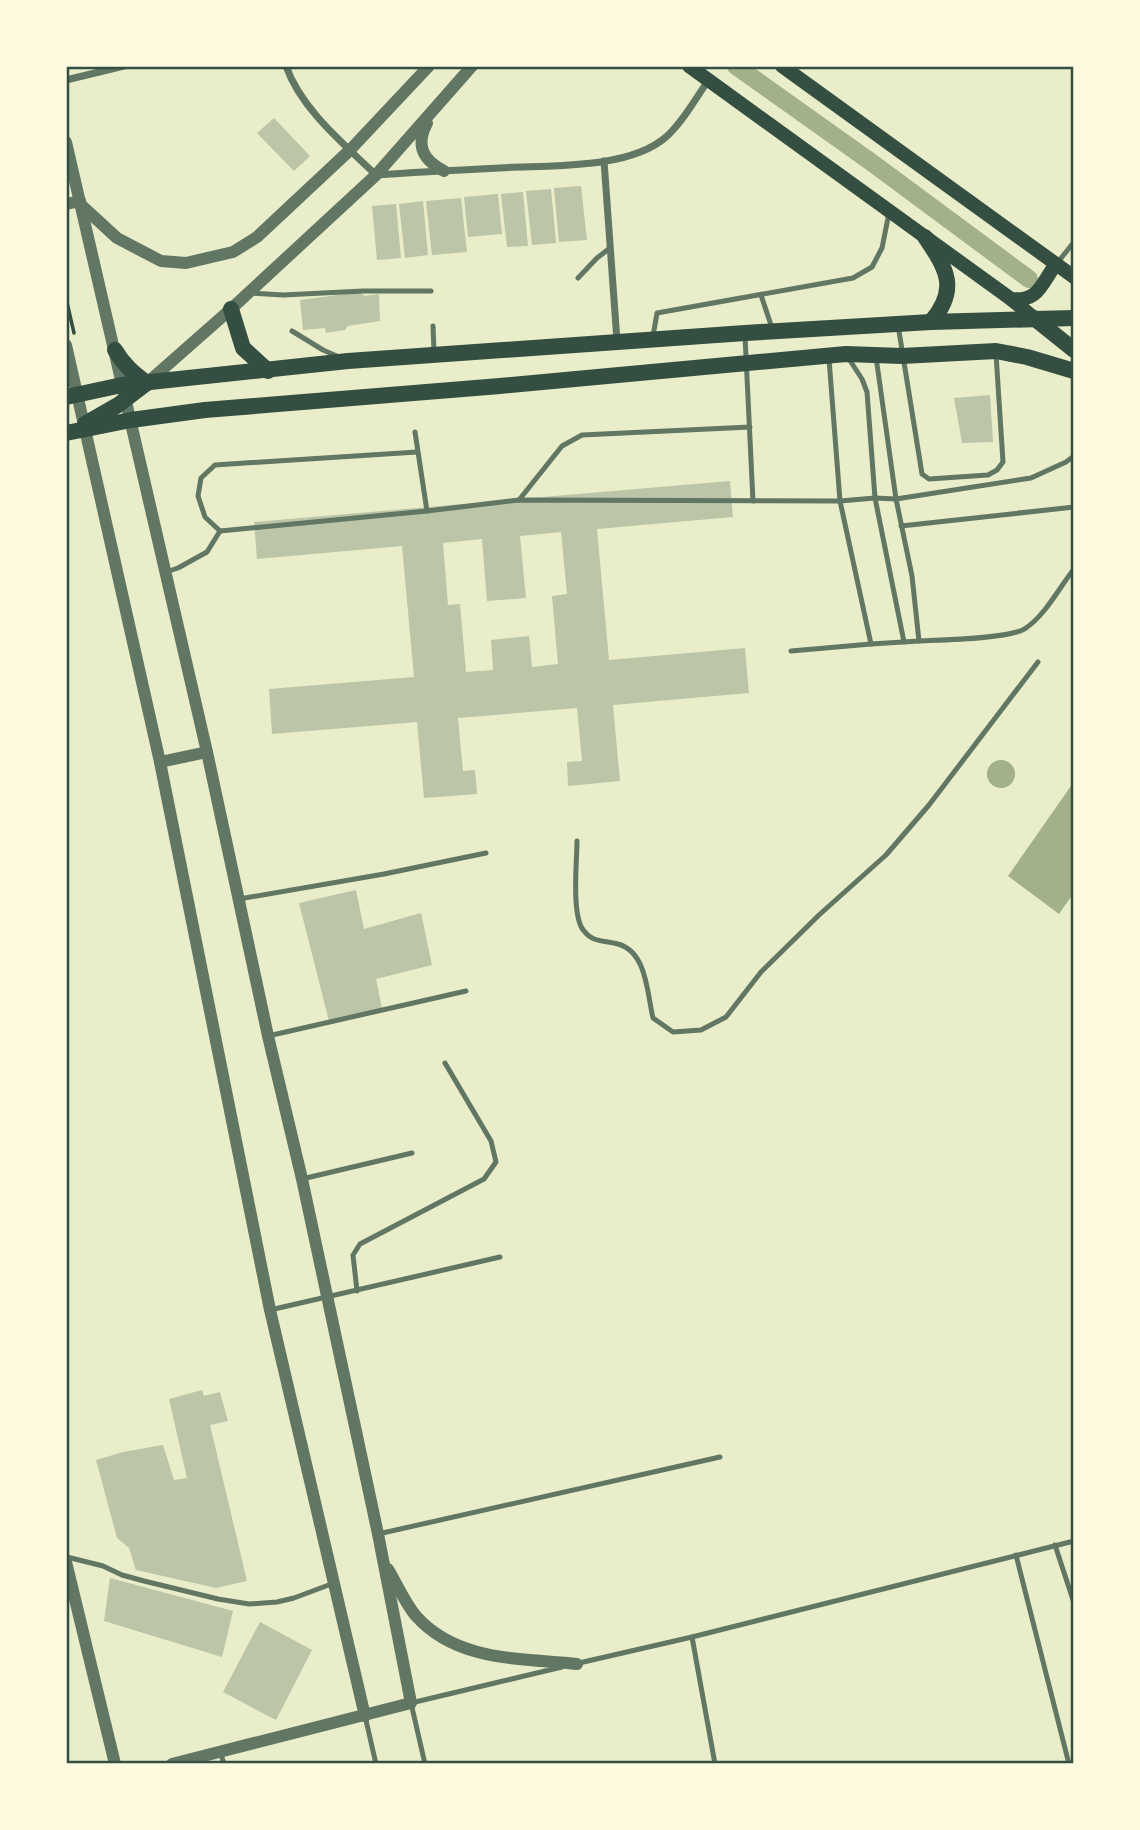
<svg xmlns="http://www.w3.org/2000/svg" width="1140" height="1830" font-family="Raleway,sans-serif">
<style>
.water{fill:#a3b18a}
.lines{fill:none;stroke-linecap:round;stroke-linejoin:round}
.canal{stroke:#a3b18a;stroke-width:18}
.building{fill:#bcc5a7;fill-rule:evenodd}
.path{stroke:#344e41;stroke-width:3.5}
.service{stroke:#617663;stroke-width:5}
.minor{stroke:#617663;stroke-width:7}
.tertiary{stroke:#617663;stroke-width:12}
.secondary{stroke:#344e41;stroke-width:14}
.primary{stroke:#344e41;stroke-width:16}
.neatline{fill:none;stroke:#344e41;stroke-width:2.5}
</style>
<rect width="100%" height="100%" fill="#e9edc9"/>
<g class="water">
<circle cx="1001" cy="774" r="14"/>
<polygon points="1073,783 1073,894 1059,914 1008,876"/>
</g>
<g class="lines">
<polyline class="canal" points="736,66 871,162 1029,279"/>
</g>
<g class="building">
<polygon points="274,118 310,156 294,171 257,133"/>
<polygon points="581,186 587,240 559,242 554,188"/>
<polygon points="551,189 556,243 532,245 526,191"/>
<polygon points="523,192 528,246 507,247 501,194"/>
<polygon points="498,194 502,234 468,237 464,197"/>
<polygon points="461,198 467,252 432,255 426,201"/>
<polygon points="423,201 428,255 405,258 399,204"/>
<polygon points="396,204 401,258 377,260 372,206"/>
<polygon points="360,292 365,296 379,294 380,321 348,326 345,330 326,333 325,328 303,330 300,300"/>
<polygon points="990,395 993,442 962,443 954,398"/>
<path d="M 730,481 L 733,517 L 597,529 L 609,660 L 745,648 L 749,693 L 613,705 L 620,781 L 568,786 L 567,762 L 582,761 L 577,708 L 458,718 L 463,771 L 475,770 L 477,794 L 424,798 L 417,722 L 272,734 L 269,689 L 414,677 L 402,546 L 257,559 L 254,522 ZM 561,532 L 567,594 L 552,596 L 558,664 L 532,667 L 529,636 L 491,640 L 493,670 L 466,672 L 460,604 L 448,605 L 443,543 L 482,539 L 487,601 L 526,598 L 520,536 Z"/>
<polygon points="356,890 364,929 421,913 432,965 376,979 382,1009 329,1021 299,903"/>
<polygon points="202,1390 204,1396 220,1392 228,1421 210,1425 247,1581 216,1588 136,1570 129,1548 117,1538 96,1460 123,1452 163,1445 174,1480 187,1478 169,1399"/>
<polygon points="110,1578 233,1611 222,1657 104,1621"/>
<polygon points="260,1622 312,1650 276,1720 223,1692"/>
</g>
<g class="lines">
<polyline class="path" points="66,298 74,333"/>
<g class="service">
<polyline points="1058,262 1074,242"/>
<polyline points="578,278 597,258 610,248"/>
<polyline points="250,293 283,295 363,291 431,291"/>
<polyline points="761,295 772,328"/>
<polyline points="898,325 922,474 929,479 988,475 997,470 1003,462 996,354"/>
<polyline points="433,326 434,352"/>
<polyline points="292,331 323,350 339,357"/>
<polyline points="653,336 657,313 853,278 872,267 882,248 889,213"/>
<polyline points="745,336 753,501"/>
<polyline points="849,359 862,379 867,392 875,498 904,642"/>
<polyline points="415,432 427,511"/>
<polyline points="417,452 215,465 201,478 198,496 205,517 220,531 427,511 519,500 840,501 875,498 896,499 1031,478 1066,462 1074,456"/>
<polyline points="519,500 562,446 582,435 750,427"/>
<polyline points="901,526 1074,507"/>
<polyline points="166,572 178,568 207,552 220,531"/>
<path d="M 919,641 C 941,640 1012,639 1026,628 C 1046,614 1059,588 1074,569"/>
<polyline points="871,644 919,641 912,576 896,499 876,357"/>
<polyline points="791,651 871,644 840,501 829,359"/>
<path d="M 577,841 C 577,861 571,917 584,931 C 593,943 605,940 618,944 C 647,952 647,993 653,1018 L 673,1032 L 701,1030 L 726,1017 L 761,972 L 819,915 L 886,855 L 929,805 L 1038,662"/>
<polyline points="239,899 384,874 486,853"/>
<polyline points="268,1036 466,991"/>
<polyline points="302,1179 412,1153"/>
<polyline points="357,1291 353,1255 360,1244 484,1179 496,1162 491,1141 445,1063"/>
<polyline points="270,1310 500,1257"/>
<polyline points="378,1534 720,1457"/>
<polyline points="1055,1545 1074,1603"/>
<polyline points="1016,1555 1069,1764"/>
<polyline points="67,1557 103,1566 122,1575 144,1581 218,1599 249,1604 277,1602 294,1598 334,1583"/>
<polyline points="692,1637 715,1764"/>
<polyline points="579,1663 692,1637 1074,1541"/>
<polyline points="365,1716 376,1764"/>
<polyline points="220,1751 224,1764"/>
<polyline points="425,1764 411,1703 562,1667"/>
</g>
<g class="minor">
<path d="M 286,66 C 301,109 344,144 376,175 C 417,172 458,170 500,168 C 548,165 628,170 666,137 C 683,122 695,99 708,81"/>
<polyline points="66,80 124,66"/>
<polyline points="604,161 617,341"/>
</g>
<g class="tertiary">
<path d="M 427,123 C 415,146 423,160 444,171"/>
<polyline points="66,142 207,752 268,1036 302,1179 378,1534 411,1703 172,1764"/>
<polyline points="66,204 80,201"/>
<polyline points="81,205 117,238 161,261 186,263 233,252 257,237 350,150 429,66"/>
<polyline points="66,345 160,762 270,1310 365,1716"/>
<polyline points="147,383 231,309 376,175 472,66"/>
<polyline points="160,762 207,752"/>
<polyline points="66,1562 115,1764"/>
<path d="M 388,1569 C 397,1584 405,1603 416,1616 C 457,1662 521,1658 577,1664"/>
</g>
<g class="secondary">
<polyline points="689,66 1011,299 1034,318"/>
<polyline points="782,66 1074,277"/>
<path d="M 1011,299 C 1039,302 1041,284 1056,264"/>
</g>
<g class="primary">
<path d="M 925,237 C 947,269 959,289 931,322"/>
<polyline points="231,309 243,348 268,371"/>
<polyline points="1034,318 1074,350"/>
<path d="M 115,350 C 124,365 133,373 147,383"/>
<polyline points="66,397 122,385 348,361 745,333 931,322 1074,318"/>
<polyline points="85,424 118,405 147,383"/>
<polyline points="66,433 131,420 205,410 500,386 846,354 902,356 996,351 1027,357 1074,371"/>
</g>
</g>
<rect width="1140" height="1830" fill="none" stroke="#fefae0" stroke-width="136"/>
<rect x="68" y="68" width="1004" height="1694" class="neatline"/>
</svg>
